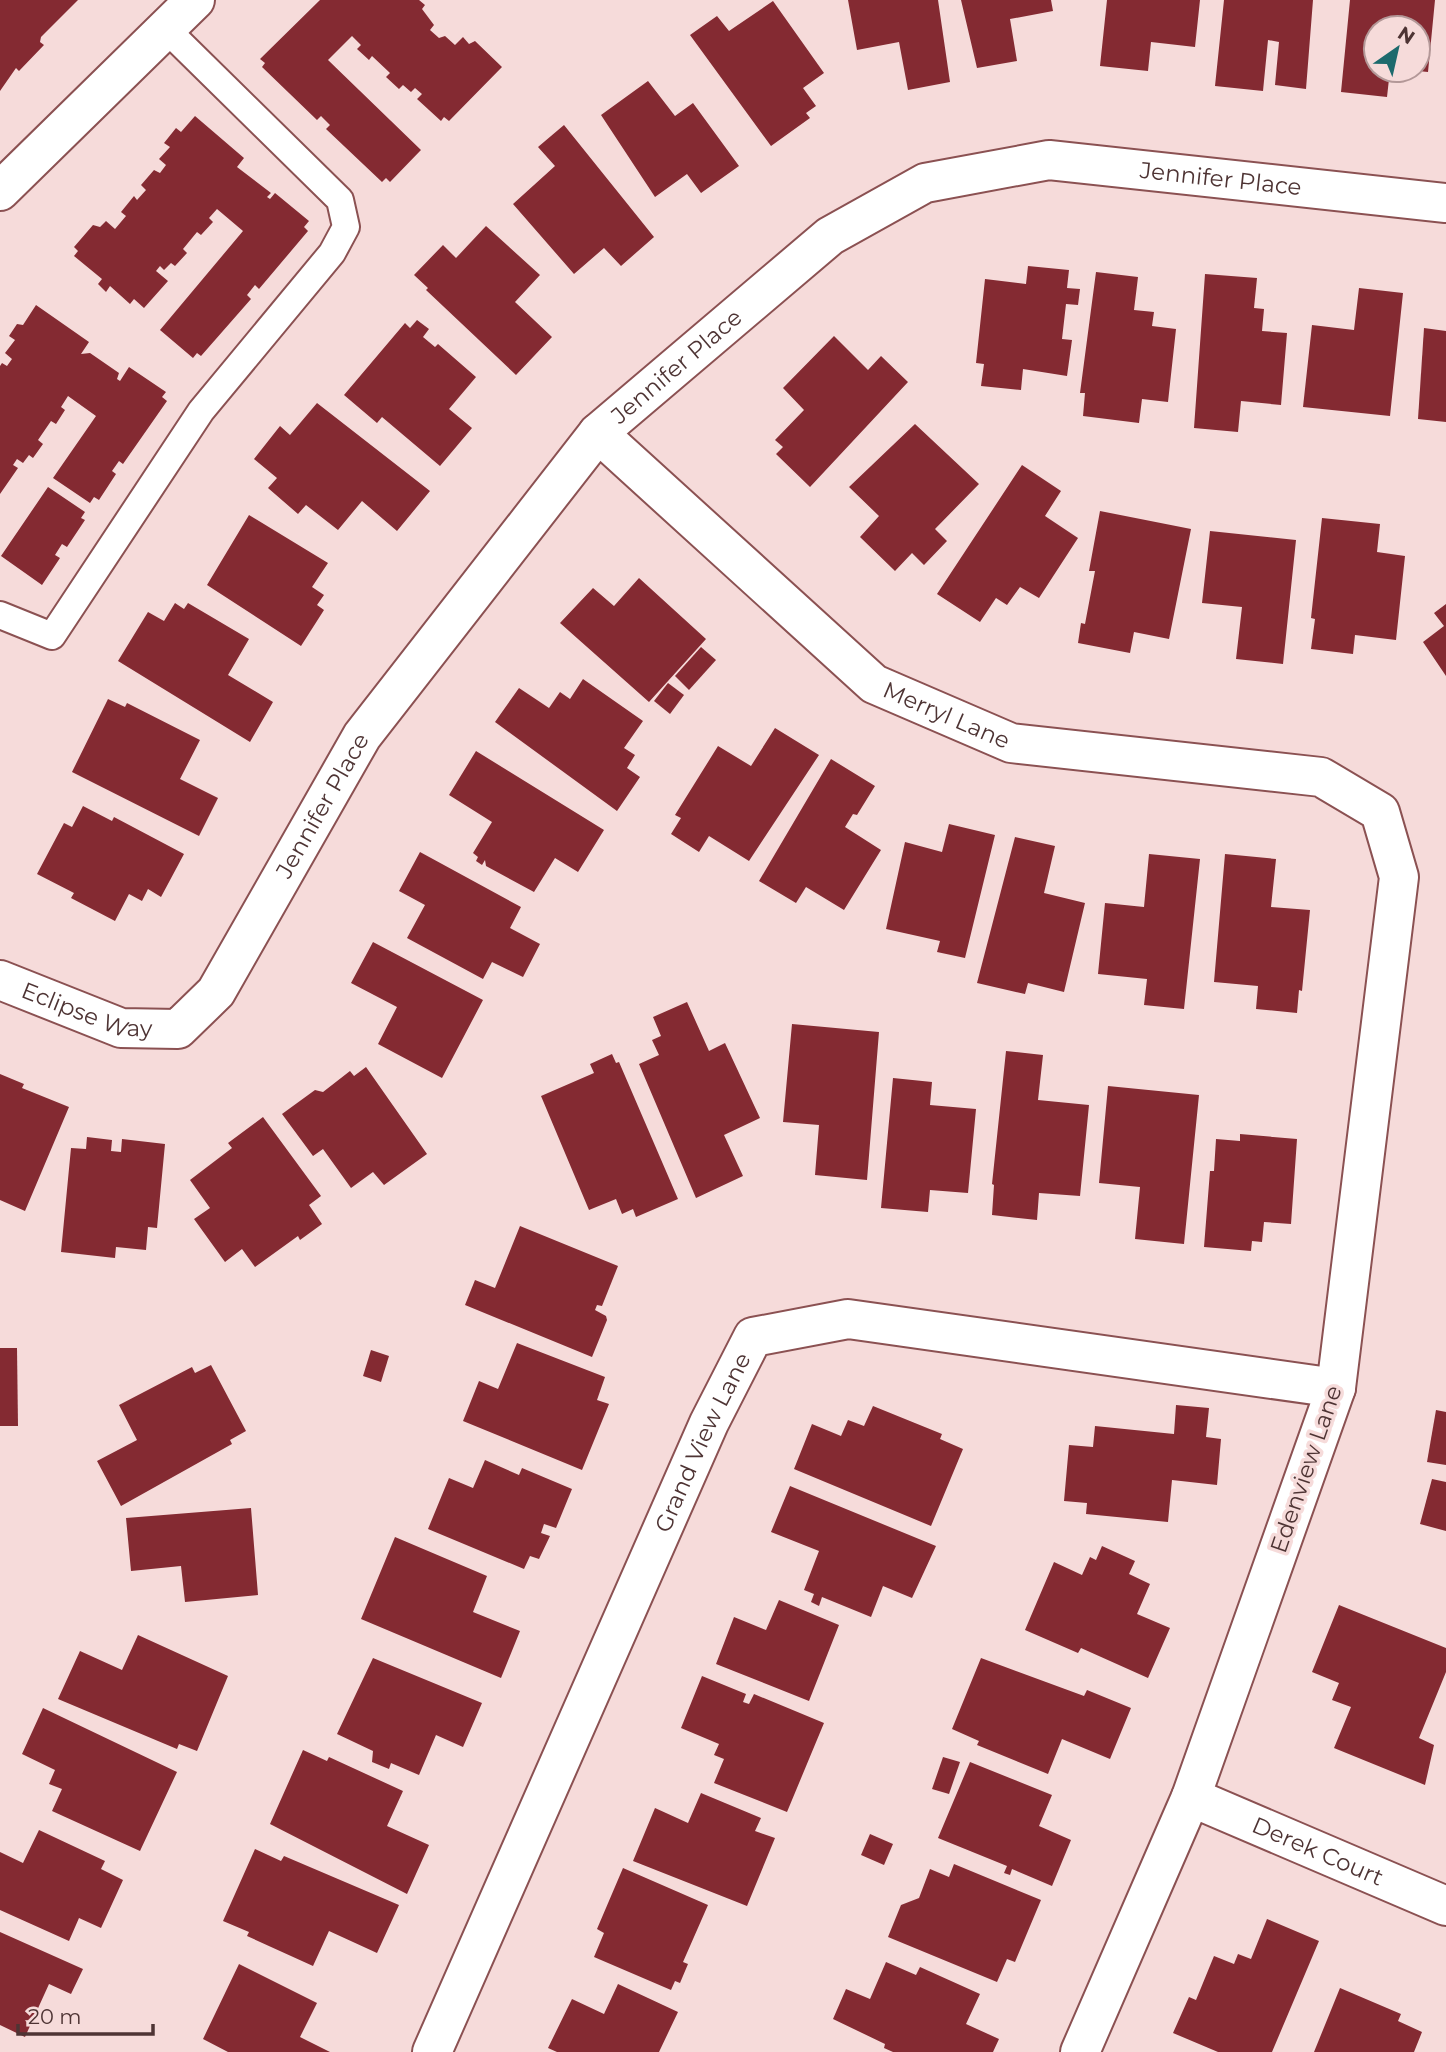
<svg xmlns="http://www.w3.org/2000/svg" width="1446" height="2052" font-family="Montserrat,sans-serif">
<style>
.building{fill:#842a32}
.lines{fill:none;stroke-linecap:round;stroke-linejoin:round}
.lane-casing{stroke:#8b5152;stroke-width:30}
.street-casing{stroke:#8b5152;stroke-width:42}
.lane{stroke:#fff;stroke-width:26}
.street{stroke:#fff;stroke-width:38}
.labels{text-anchor:middle;stroke-width:7;stroke-linejoin:round;paint-order:stroke}
.street-label{font-size:23px;fill:#4e3434;stroke:#f6dbda}
</style>
<rect width="100%" height="100%" fill="#f6dbda"/>
<g class="building">
<polygon points="0,0 78,0 41,37 40,42 44,45 19,71 16,68 0,91"/>
<polygon points="320,0 419,0 425,5 422,9 434,25 430,30 439,38 445,36 455,45 463,37 469,44 475,41 502,67 449,121 444,117 441,121 417,99 422,94 415,88 411,92 403,85 399,89 386,77 390,73 372,56 369,60 357,49 361,45 352,36 328,60 421,150 390,182 386,178 382,182 326,129 330,125 321,116 317,120 262,67 265,63 260,59"/>
<polygon points="848,0 938,0 950,82 908,90 899,42 857,50"/>
<polygon points="961,0 1051,0 1053,11 1010,19 1017,61 977,68"/>
<polygon points="1107,0 1200,0 1195,47 1151,42 1148,71 1100,66"/>
<polygon points="1224,0 1313,0 1306,89 1275,85 1279,42 1268,40 1263,91 1215,86"/>
<polygon points="1350,0 1435,0 1428,72 1418,71 1418,28 1376,28 1376,70 1390,70 1387,97 1341,92"/>
<polygon points="773,1 824,73 803,88 816,106 806,113 810,118 771,146 690,35 717,16 729,31"/>
<polygon points="648,81 675,116 693,103 739,166 701,193 687,174 655,197 601,115"/>
<polygon points="195,116 244,158 237,167 271,193 267,197 270,199 275,193 309,221 304,227 308,231 259,289 255,285 247,295 251,299 201,356 197,353 193,358 160,330 243,231 217,209 209,218 213,222 201,235 197,232 183,249 187,253 175,266 171,263 164,270 160,266 156,271 168,281 144,308 134,299 130,304 110,286 106,292 98,284 102,279 74,256 78,251 74,247 93,225 100,227 106,221 115,229 126,216 121,212 134,196 137,200 146,190 141,185 154,170 160,173 166,165 159,159 170,147 164,143 176,128 181,132"/>
<polygon points="564,125 654,237 621,266 604,248 574,274 513,204 555,166 538,147"/>
<polygon points="486,226 540,275 515,302 552,337 516,375 426,290 428,288 414,275 443,245 456,258"/>
<polygon points="1028,266 1069,270 1067,288 1080,289 1078,305 1066,304 1062,339 1072,340 1067,376 1023,369 1021,390 981,386 984,364 976,363 985,279 1026,284"/>
<polygon points="1096,272 1138,277 1134,310 1154,312 1152,326 1176,329 1168,402 1142,399 1139,423 1083,416 1085,393 1080,393"/>
<polygon points="1205,274 1257,278 1254,308 1264,309 1262,331 1287,333 1281,405 1241,401 1238,432 1194,428"/>
<polygon points="1359,288 1403,293 1390,416 1303,407 1312,325 1354,330"/>
<polygon points="36,305 89,342 81,354 90,353 119,373 117,379 120,381 129,367 166,392 162,397 167,401 123,464 119,461 112,471 116,474 99,500 94,497 90,503 53,478 96,416 68,396 61,407 65,410 56,424 51,421 38,440 43,444 33,458 29,455 23,463 17,459 13,465 18,468 0,494 0,366 2,363 7,366 12,359 5,353 15,340 9,336 17,324 23,325"/>
<polygon points="417,320 429,329 423,337 435,347 438,344 476,377 449,409 472,428 440,466 382,417 377,423 344,395 405,323 410,328"/>
<polygon points="1424,328 1446,331 1446,422 1418,419"/>
<polygon points="834,336 868,370 881,356 908,382 810,487 776,454 783,447 775,440 804,410 783,388"/>
<polygon points="317,403 430,491 397,531 362,501 338,530 306,505 298,514 268,488 277,478 254,459 280,426 290,435"/>
<polygon points="915,424 979,484 935,529 947,541 924,565 912,553 895,571 860,537 879,516 849,487"/>
<polygon points="1022,465 1061,491 1045,516 1078,538 1039,598 1020,587 1007,605 996,598 980,622 937,594"/>
<polygon points="48,487 85,512 81,518 85,520 67,547 62,544 55,555 60,558 42,585 1,556"/>
<polygon points="1100,511 1191,529 1169,639 1134,632 1130,653 1078,643 1081,623 1085,624 1095,571 1089,571"/>
<polygon points="249,515 328,563 312,587 324,595 317,605 324,610 301,646 207,585"/>
<polygon points="1322,518 1380,524 1377,552 1405,556 1396,640 1355,635 1353,654 1311,649 1315,619 1311,618"/>
<polygon points="1210,531 1296,540 1283,664 1236,659 1242,607 1202,603"/>
<polygon points="639,578 706,639 649,702 560,623 593,588 614,606"/>
<polygon points="175,603 184,609 188,603 249,639 228,675 273,702 250,742 118,661 148,612 164,621"/>
<polygon points="1446,604 1446,676 1423,642 1444,626 1434,613"/>
<polygon points="701,647 716,660 689,690 675,676"/>
<polygon points="583,679 643,721 624,748 635,755 627,768 640,777 617,811 495,722 519,688 549,708 560,692 570,699"/>
<polygon points="668,683 684,695 670,714 654,701"/>
<polygon points="108,699 125,707 127,703 200,740 180,779 218,798 199,836 72,772"/>
<polygon points="775,728 819,755 749,861 709,836 699,852 671,834 681,818 675,815 718,746 751,766"/>
<polygon points="476,751 604,830 578,872 555,858 534,892 486,866 485,860 482,865 476,861 478,857 473,853 492,822 449,795"/>
<polygon points="831,759 875,786 857,815 853,814 845,827 881,850 844,910 806,887 796,903 759,881"/>
<polygon points="83,806 112,821 114,817 184,854 161,897 148,889 142,901 129,894 115,921 71,898 74,893 37,874 64,823 72,827"/>
<polygon points="949,824 995,835 965,958 937,952 940,941 886,929 905,842 942,852"/>
<polygon points="1015,837 1055,846 1044,893 1085,903 1064,992 1028,983 1025,994 977,983"/>
<polygon points="420,852 521,907 510,928 540,944 523,977 492,962 483,979 407,938 425,905 399,891"/>
<polygon points="1149,854 1200,859 1184,1009 1144,1005 1147,979 1098,974 1105,903 1144,907"/>
<polygon points="1225,854 1276,859 1271,907 1310,910 1302,991 1299,990 1297,1013 1256,1009 1258,986 1214,982"/>
<polygon points="373,942 483,1000 442,1078 378,1044 397,1007 351,983"/>
<polygon points="687,1002 709,1051 725,1043 760,1118 724,1135 743,1176 696,1198 639,1064 659,1055 652,1040 661,1036 653,1017"/>
<polygon points="792,1024 879,1032 867,1180 815,1175 819,1125 783,1122"/>
<polygon points="1006,1051 1043,1055 1038,1100 1089,1105 1080,1196 1039,1193 1037,1220 992,1215 994,1185 992,1184"/>
<polygon points="612,1054 616,1063 619,1062 678,1199 636,1217 633,1209 622,1214 616,1199 589,1210 541,1096 594,1073 590,1064"/>
<polygon points="366,1067 427,1154 384,1185 373,1172 351,1188 323,1149 313,1156 282,1114 315,1090 323,1092 350,1071 354,1076"/>
<polygon points="0,1074 24,1084 22,1088 69,1107 25,1211 0,1200"/>
<polygon points="893,1078 932,1082 930,1105 976,1109 968,1193 930,1190 928,1212 881,1208"/>
<polygon points="1108,1086 1199,1095 1184,1244 1135,1239 1140,1187 1099,1183"/>
<polygon points="263,1117 321,1196 309,1205 322,1224 300,1240 298,1236 255,1267 242,1249 225,1262 194,1219 210,1208 190,1180 232,1148 228,1143"/>
<polygon points="1240,1134 1297,1139 1291,1224 1264,1222 1262,1242 1252,1241 1251,1251 1204,1247 1210,1171 1214,1171 1216,1139 1240,1141"/>
<polygon points="87,1137 112,1140 111,1151 121,1152 122,1139 165,1144 157,1228 148,1227 146,1250 116,1247 115,1258 61,1252 71,1148 86,1149"/>
<polygon points="520,1226 618,1266 602,1306 597,1305 595,1310 606,1316 607,1320 592,1357 465,1305 475,1280 495,1288"/>
<polygon points="517,1343 605,1377 597,1400 609,1404 582,1470 463,1421 479,1381 498,1389"/>
<polygon points="0,1348 17,1348 18,1426 0,1426"/>
<polygon points="371,1350 389,1356 381,1382 363,1376"/>
<polygon points="211,1365 246,1431 230,1440 232,1444 121,1506 97,1461 137,1440 119,1405 192,1367 195,1373"/>
<polygon points="1176,1405 1209,1408 1206,1437 1221,1439 1217,1485 1172,1480 1168,1522 1086,1514 1087,1503 1064,1501 1069,1445 1093,1447 1095,1426 1174,1434"/>
<polygon points="873,1406 942,1434 940,1439 963,1449 931,1526 794,1469 812,1424 841,1436 848,1420 864,1426"/>
<polygon points="1436,1410 1446,1412 1446,1465 1427,1462"/>
<polygon points="485,1460 519,1475 522,1468 572,1489 556,1528 544,1524 541,1533 550,1536 539,1559 530,1556 524,1569 428,1529 449,1478 473,1488"/>
<polygon points="1432,1479 1446,1482 1446,1531 1420,1524"/>
<polygon points="790,1486 936,1546 912,1598 883,1586 871,1617 822,1597 819,1606 811,1602 814,1594 804,1590 819,1551 771,1532"/>
<polygon points="251,1508 258,1595 185,1602 181,1566 131,1571 126,1518"/>
<polygon points="395,1537 487,1576 473,1612 520,1631 501,1678 361,1619"/>
<polygon points="1102,1546 1135,1561 1129,1574 1150,1584 1137,1614 1170,1628 1148,1678 1081,1648 1078,1653 1025,1630 1054,1562 1082,1575 1090,1557 1096,1560"/>
<polygon points="779,1600 839,1625 809,1701 716,1664 734,1617 766,1630"/>
<polygon points="1339,1605 1446,1648 1446,1672 1419,1738 1434,1745 1425,1785 1334,1748 1351,1707 1332,1700 1339,1683 1312,1672"/>
<polygon points="138,1635 228,1676 197,1751 179,1744 177,1749 58,1699 80,1651 122,1670"/>
<polygon points="373,1658 482,1703 463,1747 436,1735 419,1775 391,1763 389,1769 372,1762 373,1751 337,1734"/>
<polygon points="981,1658 1084,1696 1087,1690 1131,1708 1110,1759 1062,1739 1048,1774 977,1745 979,1741 952,1729"/>
<polygon points="702,1676 746,1694 743,1702 749,1704 754,1694 824,1723 787,1812 714,1783 724,1759 714,1755 719,1744 681,1728"/>
<polygon points="43,1708 177,1772 140,1851 52,1811 62,1789 49,1784 55,1770 22,1754"/>
<polygon points="303,1750 327,1761 329,1757 403,1791 387,1826 429,1845 407,1894 270,1824"/>
<polygon points="943,1757 960,1762 949,1794 932,1789"/>
<polygon points="970,1762 1052,1795 1039,1826 1071,1840 1052,1886 1012,1869 1010,1875 1004,1873 1007,1866 938,1838"/>
<polygon points="701,1793 761,1818 755,1831 775,1838 747,1906 633,1861 655,1808 688,1823"/>
<polygon points="39,1830 105,1861 101,1869 123,1880 101,1928 79,1918 69,1941 0,1910 0,1852 23,1863"/>
<polygon points="870,1834 893,1844 884,1865 861,1855"/>
<polygon points="255,1849 281,1861 284,1856 399,1905 377,1953 329,1931 313,1966 247,1936 249,1932 223,1921"/>
<polygon points="954,1864 1041,1900 1015,1962 1007,1959 997,1982 888,1937 901,1905 919,1898 930,1869 949,1877"/>
<polygon points="623,1868 708,1905 683,1962 688,1964 680,1983 675,1981 671,1990 594,1957 604,1933 597,1929"/>
<polygon points="1267,1919 1319,1941 1272,2052 1218,2052 1173,2033 1189,1997 1196,2000 1214,1956 1234,1964 1238,1954 1251,1959"/>
<polygon points="0,1932 83,1969 71,1994 49,1984 25,2037 0,2025"/>
<polygon points="886,1962 916,1975 920,1967 980,1994 966,2024 999,2039 993,2052 893,2052 884,2048 885,2044 833,2019 846,1989 870,1999"/>
<polygon points="239,1964 317,2003 300,2037 330,2052 228,2052 203,2039"/>
<polygon points="618,1984 678,2012 659,2052 557,2052 548,2048 572,1999 604,2014"/>
<polygon points="1340,1988 1401,2014 1398,2021 1422,2032 1414,2052 1314,2052"/>
</g>
<g class="lines">
<defs>
<polyline id="lane" points="0,615 52,636 201,411 332,253 346,227 340,200 166,29"/>
<g id="street">
<polyline points="0,191 195,0"/>
<path id="s1" d="M 598,433 L 874,684 L 1011,743 L 1321,777 L 1380,812 L 1399,877 L 1336,1388 L 1191,1797 L 1080,2052"/>
<path id="s2" d="M 0,980 L 121,1028 L 178,1029 L 216,992 L 362,736 L 598,433 L 830,236 L 925,183 L 1049,160 L 1446,203"/>
<path id="s3" d="M 1191,1797 L 1446,1906"/>
<path id="s4" d="M 432,2052 L 709,1423 L 753,1337 L 848,1319 L 1336,1388"/>
</g>
</defs>
<use href="#lane" class="lane-casing"/>
<use href="#street" class="street-casing"/>
<use href="#lane" class="lane"/>
<use href="#street" class="street"/>
</g>
<g class="labels">
<g class="street-label">
<text dy="8" stroke="none"><textPath href="#s2" startOffset="1631">Jennifer Place</textPath></text>
<text dy="8" stroke="none"><textPath href="#s2" startOffset="1022">Jennifer Place</textPath></text>
<text dy="8" stroke="none"><textPath href="#s1" startOffset="452">Merryl Lane</textPath></text>
<text dy="8" stroke="none"><textPath href="#s2" startOffset="455">Jennifer Place</textPath></text>
<text dy="8" stroke="none"><textPath href="#s2" startOffset="93">Eclipse Way</textPath></text>
<text dy="8" stroke="none"><textPath href="#s4" startOffset="667">Grand View Lane</textPath></text>
<text transform="translate(1306 1469) rotate(-71)" y="8">Edenview Lane</text>
<text dy="8" stroke="none"><textPath href="#s3" startOffset="138">Derek Court</textPath></text>
</g>
</g>
<g transform="translate(1397 49) rotate(34)"><circle r="33" fill="#f6dbda" stroke="#b39898" stroke-width="2"/>
<path d="M0-5L12 26L0 18L-12 26Z" fill="#1d6a6d"/>
<text y="-10" font-size="19" font-weight="bold" text-anchor="middle" fill="#4e3434">N</text>
</g>
<path d="M18 2024v10h135v-10" fill="none" stroke="#4e3434" stroke-width="3.5"/>
<text x="28" y="2024" font-size="21" fill="#4e3434" stroke="#f6dbda" stroke-width="5" paint-order="stroke">20 m</text>
</svg>
